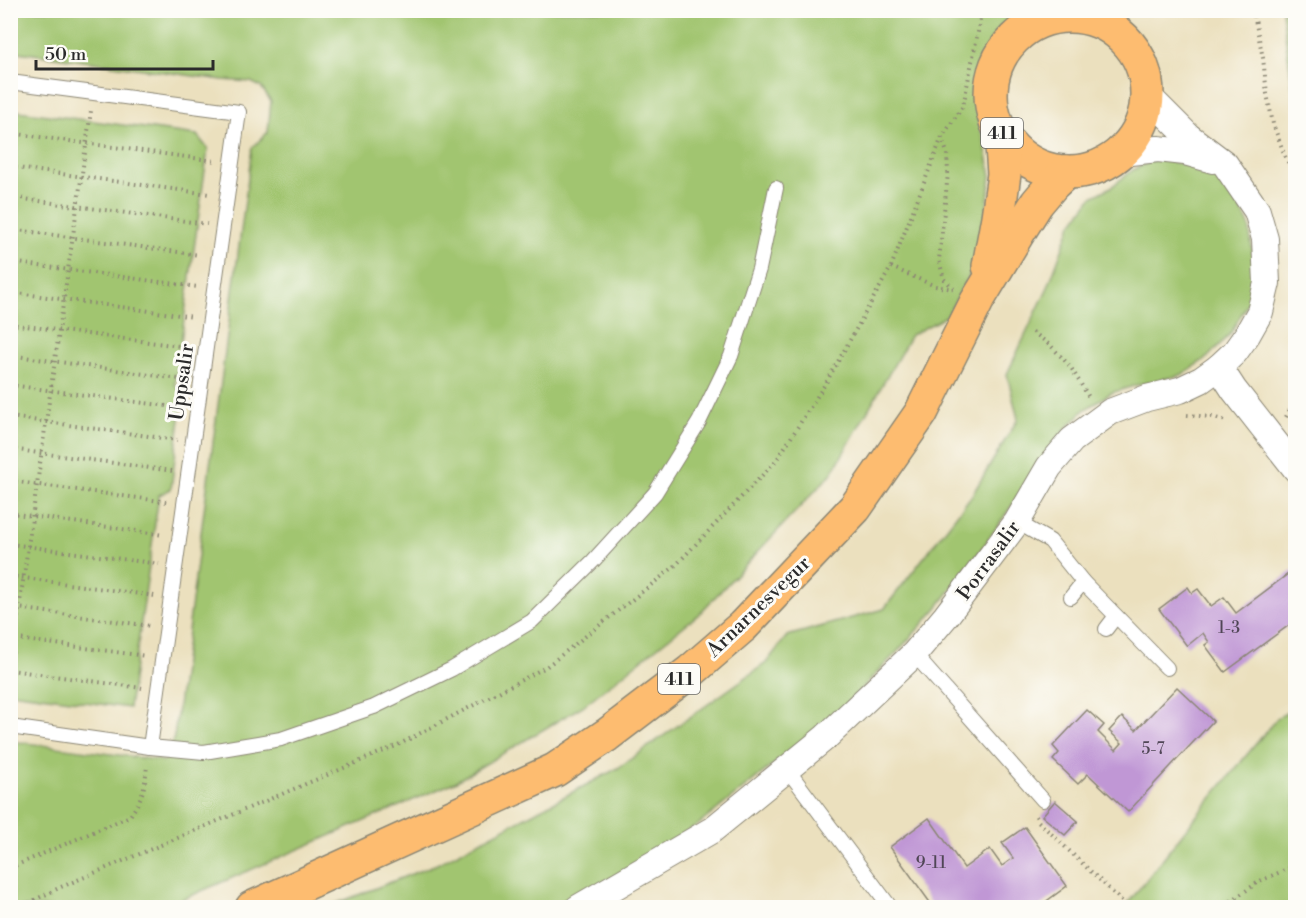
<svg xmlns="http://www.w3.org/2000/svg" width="1306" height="918" font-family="'Libre Bodoni',serif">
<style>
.green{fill:#a1c56f;stroke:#66784d;stroke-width:1.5}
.building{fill:#c097d5}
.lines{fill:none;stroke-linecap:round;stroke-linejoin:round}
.service-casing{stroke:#8b8674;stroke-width:16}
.minor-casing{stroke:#8b8674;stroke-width:28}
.primary-casing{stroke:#8b8674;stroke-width:36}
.path{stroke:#8b8674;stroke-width:4;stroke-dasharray:1.5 4.5;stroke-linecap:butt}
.service{stroke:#fff;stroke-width:14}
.minor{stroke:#fff;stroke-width:26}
.primary{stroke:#fdbc6f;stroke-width:33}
.labels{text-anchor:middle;stroke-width:6;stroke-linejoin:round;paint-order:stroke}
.number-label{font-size:16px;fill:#504656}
.shield{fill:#fdfcf7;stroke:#6a6a68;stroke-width:1.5}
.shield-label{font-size:18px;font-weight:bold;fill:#2b2b2b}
.street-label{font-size:20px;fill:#2b2b2b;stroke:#fdfcf7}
</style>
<rect width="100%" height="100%" fill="#fdfcf7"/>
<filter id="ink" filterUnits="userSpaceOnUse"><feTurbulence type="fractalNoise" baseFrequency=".0167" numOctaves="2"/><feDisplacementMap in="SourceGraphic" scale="12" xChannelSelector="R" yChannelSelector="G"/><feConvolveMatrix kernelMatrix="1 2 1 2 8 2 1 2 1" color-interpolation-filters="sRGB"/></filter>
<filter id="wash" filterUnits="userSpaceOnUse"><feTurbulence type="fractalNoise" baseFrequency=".008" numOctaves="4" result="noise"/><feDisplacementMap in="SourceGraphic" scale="24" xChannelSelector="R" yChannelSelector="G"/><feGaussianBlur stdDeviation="1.35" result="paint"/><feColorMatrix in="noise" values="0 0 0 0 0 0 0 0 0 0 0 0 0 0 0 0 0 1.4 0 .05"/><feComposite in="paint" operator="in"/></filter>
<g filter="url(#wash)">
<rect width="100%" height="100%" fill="#ebe0be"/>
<g class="green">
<polygon points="11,10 1052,11 1005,36 989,59 979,88 978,120 985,144 991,176 981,254 947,316 911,335 832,473 699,614 583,706 455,782 162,908 11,907 11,741 165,761 174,737 252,148 268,132 271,101 261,87 251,82 223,80 11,51"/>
<polygon points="1282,11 1295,11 1295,107 1295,106"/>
<polygon points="11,110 197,135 208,149 175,384 183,396 171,489 159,495 129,708 11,692"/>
<polygon points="1155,159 1207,168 1232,192 1249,225 1254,265 1249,300 1231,333 1207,358 1181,375 1137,385 1111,393 1084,410 1063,432 978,554 936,609 899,650 841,710 698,825 624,871 559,907 325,908 437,864 618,768 766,663 787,636 884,609 972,495 1018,419 1007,374 1048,287 1071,225 1092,197 1111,187 1133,170"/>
<polygon points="1295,708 1295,907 1125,907 1186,829 1277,718"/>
</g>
<g id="blocks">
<g class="building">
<polygon points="1296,568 1296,620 1225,672 1205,645 1209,642 1203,633 1187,646 1159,609 1188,587 1192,593 1198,589 1211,606 1224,597 1236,613"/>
<polygon points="1177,687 1213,721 1128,812 1088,774 1078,784 1053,760 1059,753 1053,746 1087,710 1104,725 1098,732 1116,750 1122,743 1109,731 1122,717 1136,730"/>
<polygon points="1055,801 1078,821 1065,835 1042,816"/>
<polygon points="929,818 964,868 990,849 1002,866 1013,858 1002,843 1025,827 1067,886 1037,908 934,908 890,847"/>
</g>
</g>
</g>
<g filter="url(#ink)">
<use href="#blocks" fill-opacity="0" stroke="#8b8674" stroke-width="1.5"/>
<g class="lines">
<defs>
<g id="service">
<polyline points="10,82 239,112 150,747 10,727"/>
<polyline points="1017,522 1050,541 1083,582 1167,668"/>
<polyline points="1071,597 1083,582"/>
<polyline points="1106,629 1116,616"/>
<polyline points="914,654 1043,800"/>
<polyline points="150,747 204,752 281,739 374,707 452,669 532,621 593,561 655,493 699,422 731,356 759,269 776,188"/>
<polyline points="787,769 891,908"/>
</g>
<g id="minor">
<polyline points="1121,153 1158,149 1185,152 1213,160"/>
<polyline points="1219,367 1234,390 1296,469"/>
<polyline points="578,908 712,830 826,737 914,654 946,616 1017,522 1049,467 1072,440 1110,412 1147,398 1180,390 1201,380 1219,367 1235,352 1247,335 1260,312 1267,283 1265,239 1257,211 1225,164 1188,136 1148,96"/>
</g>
<g id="primary">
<circle cx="1069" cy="94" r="78"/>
<polyline points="989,266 998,217 1004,174 1001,132"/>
<polyline points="252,908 555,770 607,735 691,671 743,626 855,508 921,413 977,301 1018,233 1037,203 1053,184 1066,172"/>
</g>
</defs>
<use href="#service" class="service-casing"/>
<use href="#minor" class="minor-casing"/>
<use href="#primary" class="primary-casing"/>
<g class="path">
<polyline points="1253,10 1263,58 1267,94 1273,124 1285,156 1296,179"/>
<polyline points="10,133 216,161"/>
<polyline points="942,137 947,153 948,173 939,260 944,279 954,289"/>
<polyline points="10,167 209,194"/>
<polyline points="10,197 207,224"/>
<polyline points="10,229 200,255"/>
<polyline points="10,262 198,287"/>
<polyline points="891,267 935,286 953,289"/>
<polyline points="10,292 194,317"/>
<polyline points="10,324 187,347"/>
<polyline points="1033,332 1051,346 1070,366 1090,399"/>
<polyline points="10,355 186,380"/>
<polyline points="10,385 182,408"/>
<polyline points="1187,415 1212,417 1226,421"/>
<polyline points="10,417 177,440"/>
<polyline points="1286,417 1296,397"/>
<polyline points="10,449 173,471"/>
<polyline points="10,481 168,502"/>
<polyline points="10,513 164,535"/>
<polyline points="10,544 159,564"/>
<polyline points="10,576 155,596"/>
<polyline points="10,607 151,626"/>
<polyline points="10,638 146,656"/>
<polyline points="10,670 142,688"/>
<polyline points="10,671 91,111"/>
<polyline points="1036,816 1038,821 1129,908"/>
<path d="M 10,868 L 130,816 C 143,797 145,787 147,765"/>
<polyline points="18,908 61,887 396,746 546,667 674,567 776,461 827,381 891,267 942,137 963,106 979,27 981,10"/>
<polyline points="1221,908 1260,881 1296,865"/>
</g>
<use href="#service" class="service"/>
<use href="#minor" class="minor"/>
<use href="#primary" class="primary"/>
</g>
</g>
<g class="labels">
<g class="number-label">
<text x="1229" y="633">1-3</text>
<text x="1153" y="754">5-7</text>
<text x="931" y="868">9-11</text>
</g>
<g class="shield">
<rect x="981" y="118" width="42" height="30" rx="4.5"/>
<rect x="658" y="664" width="42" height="30" rx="4.5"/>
</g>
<g class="shield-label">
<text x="1002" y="139">411</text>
<text x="679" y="685">411</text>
</g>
<g class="street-label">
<text transform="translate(181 382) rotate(-82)" y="7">Uppsalir</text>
<text transform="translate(988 560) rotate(-54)" y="7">Þorrasalir</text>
<text transform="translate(758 606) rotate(-44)" y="7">Arnarnesvegur</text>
</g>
</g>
<rect width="1306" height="918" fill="none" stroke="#fdfcf7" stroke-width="36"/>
<path d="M36 60v9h177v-9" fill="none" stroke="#2b2b2b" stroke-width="3"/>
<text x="45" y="60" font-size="18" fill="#2b2b2b" stroke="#fdfcf7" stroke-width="4.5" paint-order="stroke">50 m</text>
</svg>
